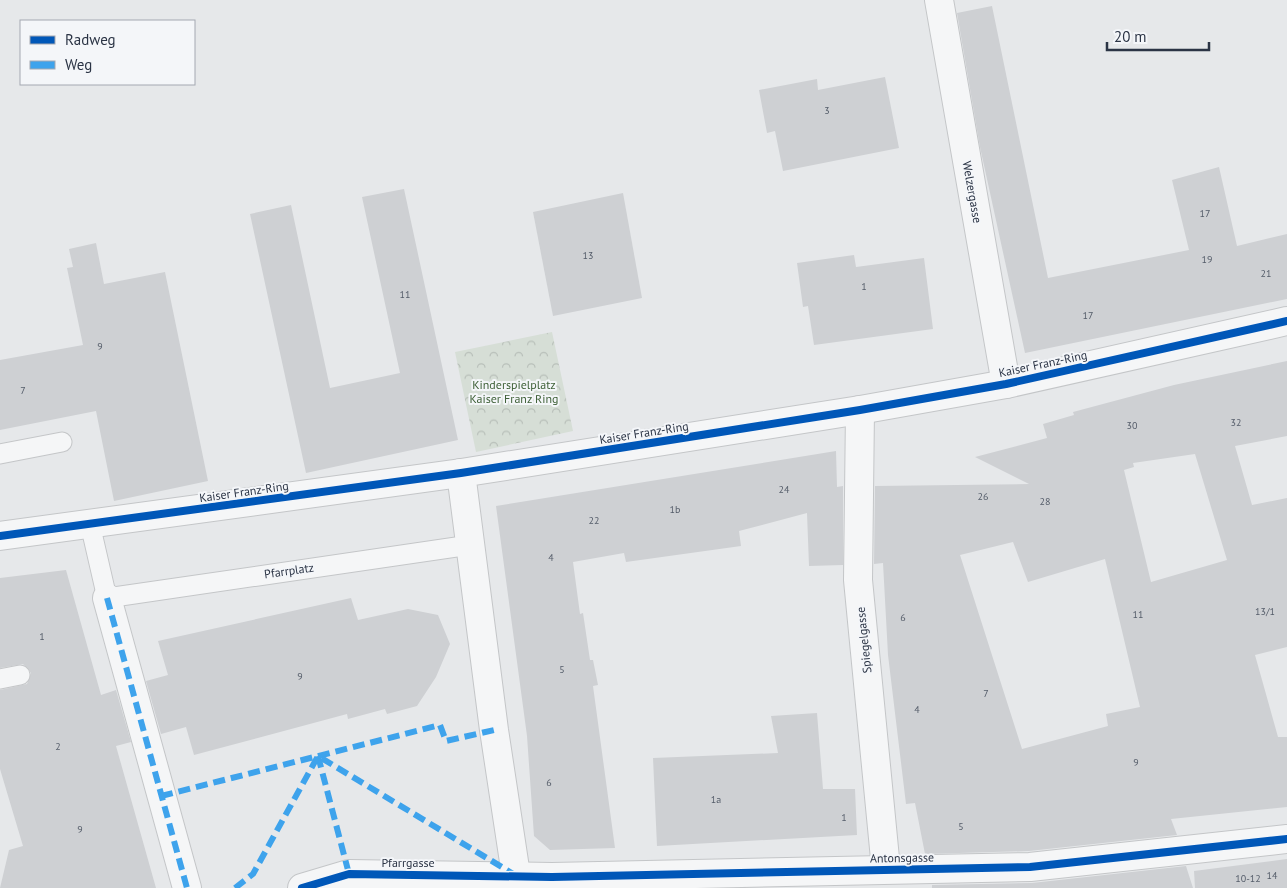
<svg xmlns="http://www.w3.org/2000/svg" width="1287" height="888" font-family="'PT Sans',sans-serif">
<style>
.forest{fill:url(#forest-crowns)}
.building{fill:#ced0d3;fill-rule:evenodd}
.lines{fill:none;stroke-linecap:round;stroke-linejoin:round}
.service-casing{stroke:#c4c6c8;stroke-width:21}
.pedestrian-casing{stroke:#c4c6c8;stroke-width:30}
.minor-casing{stroke:#c4c6c8;stroke-width:30}
.service{stroke:#f5f6f7;stroke-width:19}
.pedestrian{stroke:#f5f6f7;stroke-width:28}
.minor{stroke:#f5f6f7;stroke-width:28}
.quiet{stroke:#3ea3ec;stroke-width:6;stroke-dasharray:12 6;stroke-linecap:butt}
.cycleway-casing{stroke:#f4f6f9;stroke-width:11}
.cycleway{stroke:#0057b8;stroke-width:8}
.labels{text-anchor:middle;stroke-width:4;stroke-linejoin:round;paint-order:stroke}
.number-label{font-size:10px;fill:#545c69}
.street-label{font-size:12px;fill:#2b3445;stroke:#f4f6f9}
.park-label{font-size:12px;fill:#3f6138;stroke:#f4f6f9}
</style>
<defs>
<pattern id="forest-crowns" width="20" height="18" patternUnits="userSpaceOnUse" patternTransform="scale(1.25)"><rect width="20" height="18" fill="#d6ded6"/><path d="M2 6a3 3 0 1 1 6 0M12 15a3 3 0 1 1 6 0" fill="none" stroke="#b8bfb9"/></pattern>
</defs>
<rect width="100%" height="100%" fill="#e6e8ea"/>
<polygon class="forest" points="552,332 573,431 476,452 455,352"/>
<g class="building">
<polygon points="992,6 1048,278 1189,250 1172,180 1219,167 1237,246 1287,234 1287,299 1025,353 980,147 957,13"/>
<polygon points="885,77 899,148 783,171 775,131 767,133 759,90 817,79 818,90"/>
<polygon points="404,189 458,440 306,473 250,214 291,205 330,388 400,373 362,197"/>
<polygon points="623,193 642,298 553,316 533,212"/>
<polygon points="96,243 104,284 165,272 208,481 114,501 96,411 0,430 0,360 83,345 67,268 73,267 69,249"/>
<polygon points="854,255 856,267 924,258 933,329 814,345 808,306 803,307 797,263"/>
<path d="M 1287,361 L 1287,436 L 1235,446 L 1252,505 L 1287,498 L 1287,647 L 1255,655 L 1278,737 L 1287,737 L 1287,807 L 1171,819 L 1177,835 L 1029,851 L 925,854 L 915,803 L 906,804 L 888,655 L 883,563 L 874,564 L 875,486 L 1029,484 L 975,457 L 1047,438 L 1043,424 L 1074,415 L 1073,412 L 1174,385 ZM 1195,454 L 1227,560 L 1151,582 L 1124,470 L 1134,467 L 1133,463 ZM 1013,542 L 1028,582 L 1105,559 L 1140,707 L 1106,714 L 1108,726 L 1022,749 L 960,555 Z"/>
<polygon points="836,451 837,487 843,486 843,565 809,566 807,513 739,531 741,546 626,562 624,553 573,562 580,614 583,613 590,660 593,660 598,685 593,686 615,848 550,850 534,836 527,736 496,506"/>
<polygon points="66,570 101,695 116,690 131,742 116,746 156,888 0,888 9,850 23,846 0,769 0,690 27,684 31,673 23,664 0,668 0,578"/>
<polygon points="351,598 358,620 408,609 438,615 450,644 436,677 417,706 387,714 385,709 348,719 347,714 194,755 186,727 161,734 146,681 168,675 158,641"/>
<polygon points="817,713 823,789 855,789 857,835 657,846 653,758 778,753 771,716"/>
<polygon points="1287,859 1287,888 1195,888 1194,871"/>
<polygon points="1186,866 1193,888 932,888 932,885 1032,883"/>
</g>
<g class="lines">
<defs>
<g id="service">
<polyline points="0,454 62,442"/>
<polyline points="90,524 107,598 470,545"/>
<polyline points="0,679 20,675"/>
</g>
<polyline id="pedestrian" points="107,598 187,888"/>
<g id="minor">
<polyline points="939,0 1006,384"/>
<polyline points="860,410 858,580 886,869"/>
<polyline points="461,473 494,730 518,888"/>
<polyline points="0,536 461,473 860,410 1006,384 1287,321"/>
<polyline points="302,888 349,874 552,877 1030,867 1287,839"/>
</g>
</defs>
<use href="#service" class="service-casing"/>
<use href="#pedestrian" class="pedestrian-casing"/>
<use href="#minor" class="minor-casing"/>
<use href="#service" class="service"/>
<use href="#pedestrian" class="pedestrian"/>
<use href="#minor" class="minor"/>
<g class="quiet">
<polyline points="107,598 187,888"/>
<polyline points="318,756 349,874"/>
<polyline points="161,796 440,725 446,741 494,730"/>
<polyline points="235,888 253,874 318,756 515,875"/>
</g>
<defs>
<g id="cycleway">
<polyline points="0,536 461,473 860,410 1006,384 1287,321"/>
<polyline points="302,888 349,874 552,877 1030,867 1287,839"/>
</g>
</defs>
<use href="#cycleway" class="cycleway-casing"/>
<use href="#cycleway" class="cycleway"/>
</g>
<g class="labels">
<g class="number-label">
<text x="827" y="114">3</text>
<text x="1205" y="217">17</text>
<text x="588" y="259">13</text>
<text x="1207" y="263">19</text>
<text x="1266" y="277">21</text>
<text x="864" y="290">1</text>
<text x="405" y="298">11</text>
<text x="1088" y="319">17</text>
<text x="100" y="350">9</text>
<text x="23" y="394">7</text>
<text x="1236" y="426">32</text>
<text x="1132" y="429">30</text>
<text x="784" y="493">24</text>
<text x="983" y="500">26</text>
<text x="1045" y="505">28</text>
<text x="675" y="513">1b</text>
<text x="594" y="524">22</text>
<text x="551" y="561">4</text>
<text x="1265" y="615">13/1</text>
<text x="1138" y="618">11</text>
<text x="903" y="621">6</text>
<text x="42" y="640">1</text>
<text x="562" y="673">5</text>
<text x="300" y="680">9</text>
<text x="986" y="697">7</text>
<text x="917" y="713">4</text>
<text x="58" y="750">2</text>
<text x="1136" y="766">9</text>
<text x="549" y="786">6</text>
<text x="716" y="803">1a</text>
<text x="844" y="821">1</text>
<text x="961" y="830">5</text>
<text x="80" y="833">9</text>
<text x="1272" y="879">14</text>
<text x="1248" y="882">10-12</text>
</g>
<g class="street-label">
<text transform="translate(972 192) rotate(80)" y="4">Welzergasse</text>
<text transform="translate(1043 364) rotate(-12)" y="4">Kaiser Franz-Ring</text>
<text transform="translate(644 433) rotate(-9)" y="4">Kaiser Franz-Ring</text>
<text transform="translate(244 492) rotate(-8)" y="4">Kaiser Franz-Ring</text>
<text transform="translate(289 571) rotate(-8)" y="4">Pfarrplatz</text>
<text transform="translate(864 640) rotate(-96)" y="4">Spiegelgasse</text>
<text transform="translate(902 858) rotate(-1)" y="4">Antonsgasse</text>
<text x="408" y="867">Pfarrgasse</text>
</g>
<g class="park-label">
<text x="514" y="389">Kinderspielplatz<tspan x="514" dy="14">Kaiser Franz Ring</tspan></text>
</g>
</g>
<rect x="20" y="20" width="175" height="65" fill="#f4f6f9" stroke="#a4a8b1"/>
<rect x="30" y="36" width="25" height="8" fill="#0057b8" stroke="#a4a8b1"/>
<text x="65" y="45" font-size="15" fill="#2b3445">Radweg</text>
<rect x="30" y="61" width="25" height="8" fill="#3ea3ec" stroke="#a4a8b1"/>
<text x="65" y="70" font-size="15" fill="#2b3445">Weg</text>
<path d="M1107 42v8h102v-8" fill="none" stroke="#2b3445" stroke-width="2.5"/>
<text x="1114" y="42" font-size="15" fill="#2b3445" stroke="#f4f6f9" stroke-width="4" paint-order="stroke">20 m</text>
</svg>
